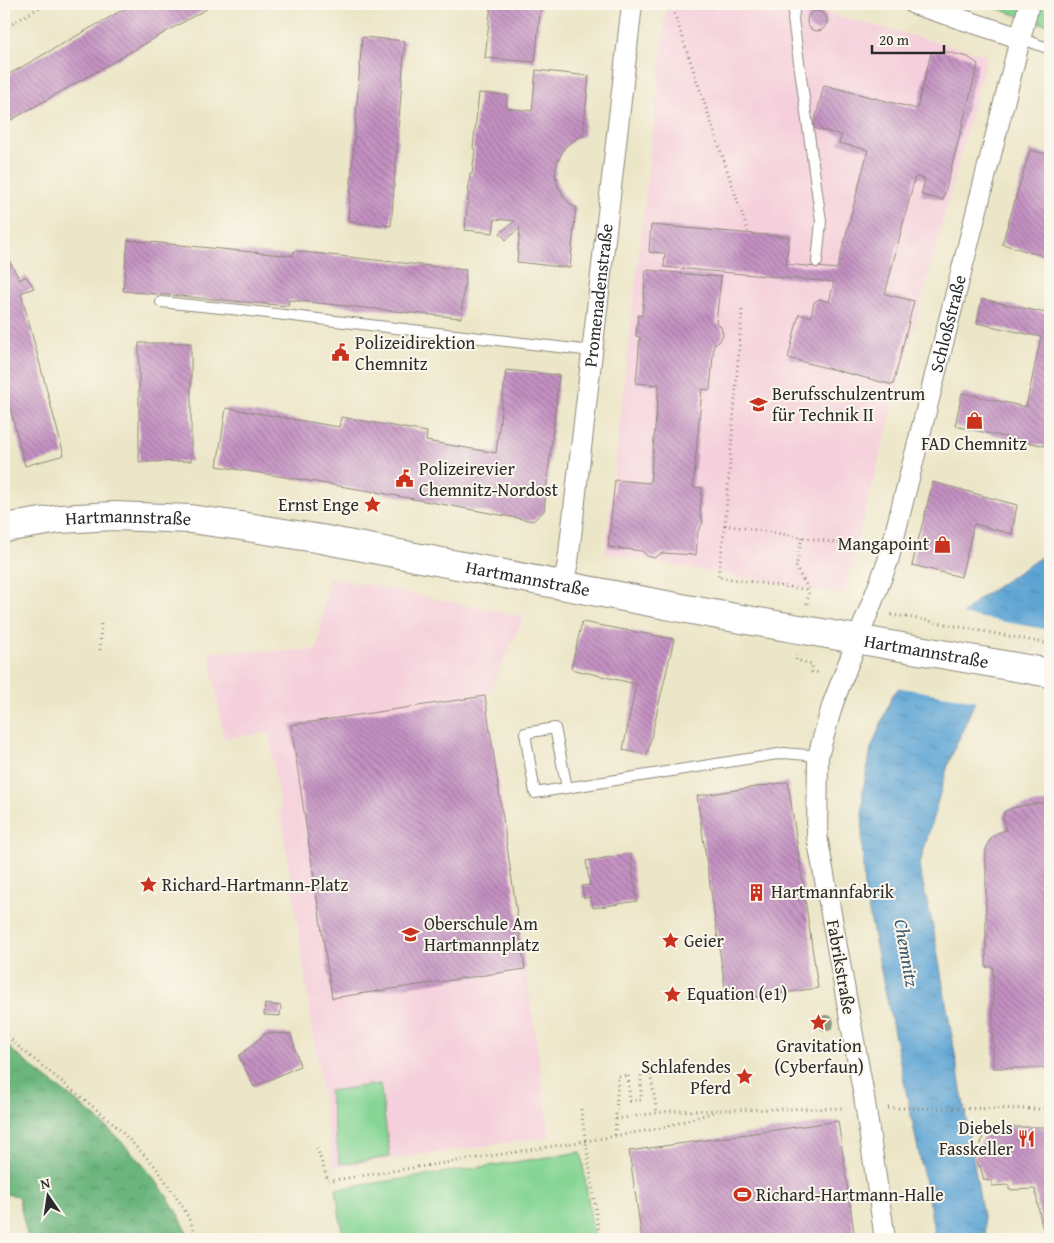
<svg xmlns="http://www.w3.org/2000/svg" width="1054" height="1243" font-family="'Gentium Book Plus',serif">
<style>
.built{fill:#f5cfdb}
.forest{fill:url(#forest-crowns);stroke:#4c7054}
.park{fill:url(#park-dots);stroke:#588060}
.garden{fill:#86d594;stroke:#588060}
.water{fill:url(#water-ripples);stroke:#446880}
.pier{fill:#ece6c8}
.building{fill:url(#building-back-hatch)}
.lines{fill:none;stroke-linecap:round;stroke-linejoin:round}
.service-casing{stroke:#8c887a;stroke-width:12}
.minor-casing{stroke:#8c887a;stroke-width:22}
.secondary-casing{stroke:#8c887a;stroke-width:30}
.path{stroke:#8c887a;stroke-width:3;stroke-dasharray:1 4;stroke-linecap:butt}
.service{stroke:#fff;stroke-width:10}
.minor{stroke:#fff;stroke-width:20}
.secondary{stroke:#fff;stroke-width:28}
.tree{fill:#919b83}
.labels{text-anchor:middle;stroke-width:4;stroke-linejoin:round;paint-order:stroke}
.street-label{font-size:18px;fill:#2b2b2b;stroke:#fbf7ec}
.poi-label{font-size:18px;fill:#2b2b2b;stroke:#fbf7ec;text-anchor:start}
.water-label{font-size:19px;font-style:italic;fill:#3f5b6f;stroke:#fbf7ec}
</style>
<defs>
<pattern id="forest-crowns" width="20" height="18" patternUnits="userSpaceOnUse" patternTransform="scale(1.25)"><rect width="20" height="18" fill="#6cb67e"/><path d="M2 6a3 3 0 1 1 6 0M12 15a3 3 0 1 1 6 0" fill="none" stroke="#599467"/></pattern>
<pattern id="park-dots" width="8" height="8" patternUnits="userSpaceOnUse" patternTransform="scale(1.25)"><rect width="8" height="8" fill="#86d594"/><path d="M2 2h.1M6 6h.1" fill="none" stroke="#74b780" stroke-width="1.8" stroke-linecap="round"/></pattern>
<pattern id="water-ripples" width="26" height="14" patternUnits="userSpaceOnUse" patternTransform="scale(1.25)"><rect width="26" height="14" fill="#5da4d4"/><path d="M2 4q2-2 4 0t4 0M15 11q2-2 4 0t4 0" fill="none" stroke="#4d86ac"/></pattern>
<pattern id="building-back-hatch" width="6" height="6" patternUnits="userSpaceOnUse" patternTransform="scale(1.25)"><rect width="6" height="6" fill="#c491c2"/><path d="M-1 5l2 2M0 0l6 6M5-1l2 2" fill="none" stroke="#9f779e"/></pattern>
</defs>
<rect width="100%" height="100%" fill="#fbf7ec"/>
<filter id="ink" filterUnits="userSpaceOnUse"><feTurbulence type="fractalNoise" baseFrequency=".02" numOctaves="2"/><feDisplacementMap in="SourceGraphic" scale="10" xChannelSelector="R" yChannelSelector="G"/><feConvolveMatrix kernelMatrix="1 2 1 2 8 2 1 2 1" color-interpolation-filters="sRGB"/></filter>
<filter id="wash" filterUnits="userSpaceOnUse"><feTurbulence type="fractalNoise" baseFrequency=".0096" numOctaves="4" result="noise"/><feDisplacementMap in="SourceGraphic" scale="20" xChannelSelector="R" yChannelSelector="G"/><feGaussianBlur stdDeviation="1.12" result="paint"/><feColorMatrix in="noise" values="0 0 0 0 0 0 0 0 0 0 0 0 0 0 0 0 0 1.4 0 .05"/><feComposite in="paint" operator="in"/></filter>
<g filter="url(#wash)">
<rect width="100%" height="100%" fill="#ece6c8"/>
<g class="built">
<polygon points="667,4 790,4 987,55 843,595 605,553"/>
<polygon points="329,577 524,617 487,696 550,1137 333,1167 269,733 224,738 209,652 317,650"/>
</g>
<path class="forest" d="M 4,1043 C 35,1072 72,1095 104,1125 C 139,1157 172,1195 190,1239 L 28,1239 L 18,1196 L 4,1194 Z"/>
<polygon class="park" points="983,4 1050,4 1050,26"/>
<g class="garden">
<polygon points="380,1084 390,1157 340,1164 329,1091"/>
<polygon points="581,1152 594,1239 343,1239 336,1189"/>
</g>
<polygon class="water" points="1050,551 1050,632 975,701 949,762 919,867 933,927 987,1239 935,1239 930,1207 864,888 862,846 863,790 871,749 892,696 958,619 977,600"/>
<polygon class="pier" points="960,614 1050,630 1050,632 977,701 896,687"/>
<g id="blocks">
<g class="building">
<polygon points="133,4 215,4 4,124 4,77"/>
<polygon points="491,4 541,4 535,62 485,58"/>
<circle cx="817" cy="21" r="10"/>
<polygon points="362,37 405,41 391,226 348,222"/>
<polygon points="943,51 968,57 978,64 943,200 921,195 925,179 915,177 885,294 914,301 893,385 788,358 799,314 811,317 814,302 819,299 829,302 834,282 664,267 665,253 649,252 651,225 789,237 786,264 837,269 868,150 839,143 842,135 813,128 824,85 917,109 931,53"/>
<polygon points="536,70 589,76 583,136 577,138 565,147 557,162 555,177 558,178 556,178 558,186 564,197 571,205 576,207 570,268 517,262 520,228 506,240 500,233 515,221 495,219 493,233 465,230 470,174 472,174 475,149 473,148 479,93 507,95 506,108 532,111"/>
<polygon points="1030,150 1050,155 1050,246 1047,257 1002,244"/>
<polygon points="128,240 293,256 294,251 466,270 461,318 289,300 288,306 123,291"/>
<polygon points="4,252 20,280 26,276 34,288 21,293 64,455 25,466 4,384"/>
<polygon points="646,270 721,277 716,323 721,327 723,335 719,342 714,344 710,390 702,389 693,487 702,488 700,513 703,523 698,531 696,555 662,553 654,558 647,556 642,551 608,547 615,480 650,483 659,385 636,383 640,337 636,336 637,326 638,315 642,316"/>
<polygon points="982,299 1050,314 1050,447 955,426 962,393 1026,407 1041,337 977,323"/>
<polygon points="139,343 191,343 191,461 139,462"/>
<polygon points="506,370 559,375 544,511 533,521 376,492 217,466 226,408 339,427 341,417 427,432 426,441 496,453"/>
<polygon points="933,482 1017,505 1012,534 974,524 961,577 912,565"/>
<polygon points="582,622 674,639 647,755 623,750 636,684 571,669"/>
<polygon points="485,696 525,969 332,998 291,725"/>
<polygon points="788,782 818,988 727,1001 697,796"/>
<polygon points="1038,803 1050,803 1050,1068 993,1068 993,967 986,967 986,849 991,838 997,833 1006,830 1003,817 1005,811 1012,808"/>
<polygon points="630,854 637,901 593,908 591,897 584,898 582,886 590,885 586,861"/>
<polygon points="265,1004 281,1006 280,1016 264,1015"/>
<polygon points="266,1033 291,1034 300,1066 254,1087 239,1056"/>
<polygon points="838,1121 855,1239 642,1239 629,1151"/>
<polygon points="993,1127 1050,1127 1050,1226 1042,1227 1035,1189 1009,1190 1009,1185 992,1186 992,1181 984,1180 980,1166 977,1166 975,1157 977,1148 980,1148 983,1135 993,1134"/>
</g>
</g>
</g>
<g filter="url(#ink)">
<use href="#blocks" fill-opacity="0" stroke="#8c887a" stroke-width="1"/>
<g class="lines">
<defs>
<g id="service">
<polyline points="795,4 793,19 821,221 817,262"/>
<polyline points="1020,38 1050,49"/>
<polyline points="161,302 241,310 592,351"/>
<polyline points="567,788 555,728 525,733 535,793 784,753 818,756"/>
</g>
<g id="minor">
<polyline points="914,4 1020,38"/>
<path id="s1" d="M 563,585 L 568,562 L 632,4"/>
<path id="s2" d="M 885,1239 L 864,1096 L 817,836 L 818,756 L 833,703 L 888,561 L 1029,4"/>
</g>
<g id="secondary">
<path id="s3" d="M 4,528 L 60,519 L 114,516 L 190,519 L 241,526 L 321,539 L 713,614 L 1050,673"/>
</g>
</defs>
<use href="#service" class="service-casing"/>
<use href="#minor" class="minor-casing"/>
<use href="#secondary" class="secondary-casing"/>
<g class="path">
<polyline points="671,4 748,232"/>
<polyline points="4,29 45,4"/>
<polyline points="742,310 725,525 870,548"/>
<polyline points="725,525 718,577 809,590"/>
<polyline points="802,537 796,568 809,590 807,604"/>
<polyline points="891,615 913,618 1050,644"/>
<polyline points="100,650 101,622"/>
<polyline points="797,654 796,660 812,664 812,672 821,673"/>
<polyline points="4,1033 21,1049 111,1121 155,1166 183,1207 199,1239"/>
<polyline points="888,1108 1050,1109"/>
<polyline points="581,1109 600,1239"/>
<polyline points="616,1119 670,1111 845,1108"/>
<polyline points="615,1135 618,1076 628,1075 630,1101 641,1100 641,1073 650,1072 657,1112"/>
<polyline points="317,1148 328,1181 586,1141 662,1128 717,1111"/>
</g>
<use href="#service" class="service"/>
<use href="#minor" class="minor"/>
<use href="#secondary" class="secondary"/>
</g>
<circle class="tree" cx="826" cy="1023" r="8"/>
</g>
<defs>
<symbol id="civic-bare" viewBox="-9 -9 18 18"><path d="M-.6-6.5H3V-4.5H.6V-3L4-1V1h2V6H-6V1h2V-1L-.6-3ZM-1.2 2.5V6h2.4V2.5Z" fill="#c8321e" stroke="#fbf7ec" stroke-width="2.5" paint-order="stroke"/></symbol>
<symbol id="school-bare" viewBox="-9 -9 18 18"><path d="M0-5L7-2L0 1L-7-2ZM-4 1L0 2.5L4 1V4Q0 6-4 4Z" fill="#c8321e" stroke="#fbf7ec" stroke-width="2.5" paint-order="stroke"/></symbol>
<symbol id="shop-bare" viewBox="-9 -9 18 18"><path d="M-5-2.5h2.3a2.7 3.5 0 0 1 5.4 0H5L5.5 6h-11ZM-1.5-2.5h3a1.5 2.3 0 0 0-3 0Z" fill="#c8321e" stroke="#fbf7ec" stroke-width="2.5" paint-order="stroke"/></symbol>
<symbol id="sight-bare" viewBox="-9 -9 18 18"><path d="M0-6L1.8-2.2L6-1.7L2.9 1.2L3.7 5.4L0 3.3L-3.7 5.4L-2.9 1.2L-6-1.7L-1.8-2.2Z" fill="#c8321e" stroke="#fbf7ec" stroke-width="2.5" paint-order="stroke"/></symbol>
<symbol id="building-bare" viewBox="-9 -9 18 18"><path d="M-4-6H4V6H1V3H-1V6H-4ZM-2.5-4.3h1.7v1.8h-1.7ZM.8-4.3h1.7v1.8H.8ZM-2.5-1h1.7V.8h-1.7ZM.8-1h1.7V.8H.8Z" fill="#c8321e" stroke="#fbf7ec" stroke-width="2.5" paint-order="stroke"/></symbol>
<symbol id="restaurant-bare" viewBox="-9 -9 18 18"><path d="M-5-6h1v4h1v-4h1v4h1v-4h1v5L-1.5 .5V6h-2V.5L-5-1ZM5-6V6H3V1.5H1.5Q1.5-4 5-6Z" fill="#c8321e" stroke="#fbf7ec" stroke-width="2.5" paint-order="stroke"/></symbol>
<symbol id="stadium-bare" viewBox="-9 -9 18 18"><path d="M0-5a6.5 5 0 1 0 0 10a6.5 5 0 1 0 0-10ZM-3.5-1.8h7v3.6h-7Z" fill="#c8321e" stroke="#fbf7ec" stroke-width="2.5" paint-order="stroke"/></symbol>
</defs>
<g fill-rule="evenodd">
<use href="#civic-bare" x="328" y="340" width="25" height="25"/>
<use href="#school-bare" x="746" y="392" width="25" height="25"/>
<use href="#shop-bare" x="962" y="408" width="25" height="25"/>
<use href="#civic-bare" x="392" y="466" width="25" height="25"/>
<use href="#sight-bare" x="360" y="492" width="25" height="25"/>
<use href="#shop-bare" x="930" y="532" width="25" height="25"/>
<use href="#sight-bare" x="136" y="872" width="25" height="25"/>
<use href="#building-bare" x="744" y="880" width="25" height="25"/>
<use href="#school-bare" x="398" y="922" width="25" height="25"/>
<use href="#sight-bare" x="658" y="928" width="25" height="25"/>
<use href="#sight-bare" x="660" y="982" width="25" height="25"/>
<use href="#sight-bare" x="806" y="1010" width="25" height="25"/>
<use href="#sight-bare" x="732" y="1064" width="25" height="25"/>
<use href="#restaurant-bare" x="1014" y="1126" width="25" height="25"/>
<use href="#stadium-bare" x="730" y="1182" width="25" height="25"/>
</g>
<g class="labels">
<g class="street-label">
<text dy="6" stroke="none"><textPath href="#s1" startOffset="292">Promenadenstraße</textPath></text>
<text dy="6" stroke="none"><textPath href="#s2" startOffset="941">Schloßstraße</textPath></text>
<text dy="6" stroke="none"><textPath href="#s3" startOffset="125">Hartmannstraße</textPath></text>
<text dy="6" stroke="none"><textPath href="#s3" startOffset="530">Hartmannstraße</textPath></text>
<text dy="6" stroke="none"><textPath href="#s3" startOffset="935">Hartmannstraße</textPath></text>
<text transform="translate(841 967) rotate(80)" y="6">Fabrikstraße</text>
</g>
<g class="poi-label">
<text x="355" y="349">Polizeidirektion<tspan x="355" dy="21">Chemnitz</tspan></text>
<text x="772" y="400">Berufsschulzentrum<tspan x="772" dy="21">für Technik II</tspan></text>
<text x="974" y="450" text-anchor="middle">FAD Chemnitz</text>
<text x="419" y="475">Polizeirevier<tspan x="419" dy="21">Chemnitz-Nordost</tspan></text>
<text x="359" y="511" text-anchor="end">Ernst Enge</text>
<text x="929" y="550" text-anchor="end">Mangapoint</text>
<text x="162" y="891">Richard-Hartmann-Platz</text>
<text x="771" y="898">Hartmannfabrik</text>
<text x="424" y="930">Oberschule Am<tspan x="424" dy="21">Hartmannplatz</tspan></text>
<text x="684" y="947">Geier</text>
<text x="687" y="1000">Equation (e1)</text>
<text x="819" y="1052" text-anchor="middle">Gravitation<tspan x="819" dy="21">(Cyberfaun)</tspan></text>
<text x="731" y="1073" text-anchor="end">Schlafendes<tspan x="731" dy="21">Pferd</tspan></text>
<text x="1013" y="1134" text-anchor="end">Diebels<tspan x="1013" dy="21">Fasskeller</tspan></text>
<text x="756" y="1201">Richard-Hartmann-Halle</text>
</g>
<g class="water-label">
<text transform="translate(907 953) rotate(80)" y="7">Chemnitz</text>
</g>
</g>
<rect width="1054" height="1243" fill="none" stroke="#fbf7ec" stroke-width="20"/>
<g transform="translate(48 1196) rotate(347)" stroke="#fbf7ec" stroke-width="4" paint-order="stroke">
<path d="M0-4L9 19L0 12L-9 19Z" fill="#2b2b2b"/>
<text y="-8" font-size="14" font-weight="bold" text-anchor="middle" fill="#2b2b2b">N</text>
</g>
<path d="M872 45v8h72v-8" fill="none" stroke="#2b2b2b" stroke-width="2.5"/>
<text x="879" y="45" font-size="15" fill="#2b2b2b" stroke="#fbf7ec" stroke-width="4" paint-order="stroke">20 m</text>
</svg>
